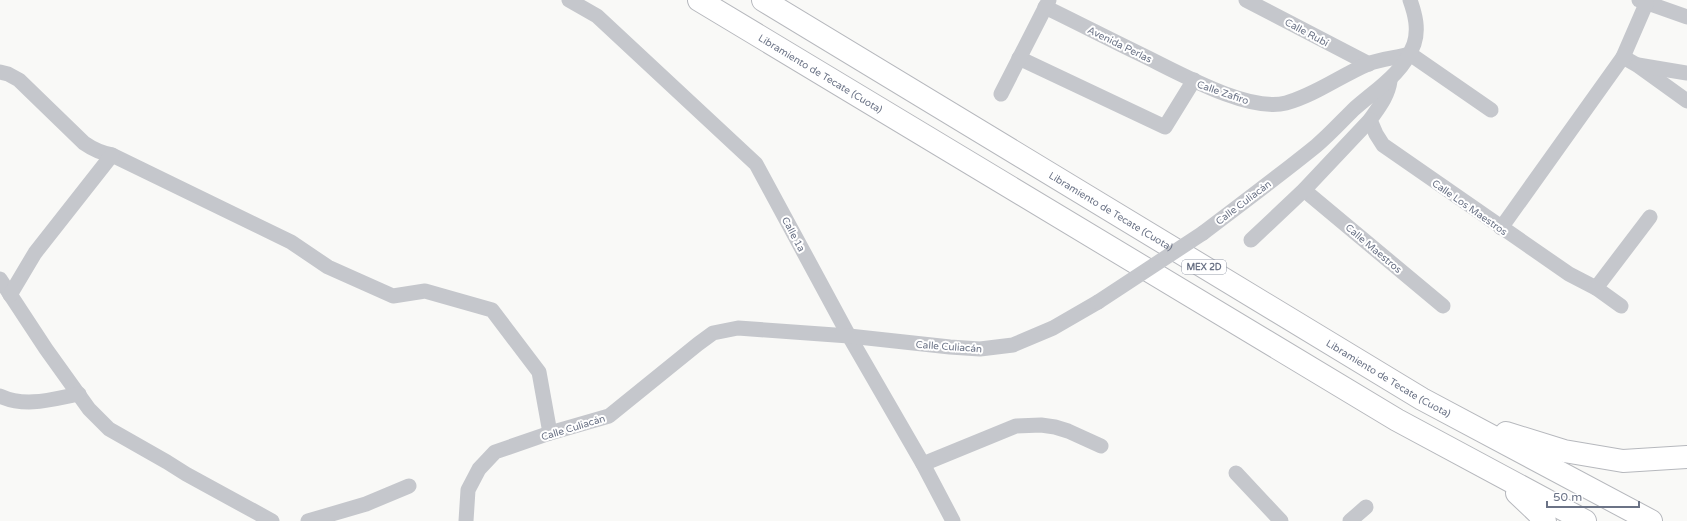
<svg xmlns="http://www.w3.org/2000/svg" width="1687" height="521" font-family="'Varela Round',sans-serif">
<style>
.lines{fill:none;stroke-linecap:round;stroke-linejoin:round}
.highway-casing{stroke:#b6b8bd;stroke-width:24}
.minor{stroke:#c5c7cc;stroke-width:15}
.highway{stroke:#fff;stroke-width:22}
.minor-bridge{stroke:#c5c7cc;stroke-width:15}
.labels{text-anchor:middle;stroke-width:4;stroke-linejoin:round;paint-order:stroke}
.shield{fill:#fff;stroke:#979daa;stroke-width:1}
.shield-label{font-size:9px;font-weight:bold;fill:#6b7386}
.street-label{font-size:10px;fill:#6b7386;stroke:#fff}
</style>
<rect width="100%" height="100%" fill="#f9f9f7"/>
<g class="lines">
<defs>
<g id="highway">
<path id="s1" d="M 699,0 L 1397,420 L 1585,521"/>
<path id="s2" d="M 763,0 L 1422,399 L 1651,521"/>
<polyline points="1506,433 1564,451 1623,461 1687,457"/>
<polyline points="1517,493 1537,512 1545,521"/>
</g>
</defs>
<use href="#highway" class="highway-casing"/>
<g class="minor">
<polyline points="569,0 597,16 756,164 849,336 923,464 953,521"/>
<polyline points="1246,0 1369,64"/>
<polyline points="1639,0 1687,17"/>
<path d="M 1045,7 C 1076,22 1107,38 1138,53 C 1174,70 1247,113 1286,103 C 1315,95 1340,76 1368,64 C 1381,59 1396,58 1410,54"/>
<polyline points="1410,54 1491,110"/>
<polyline points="1623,57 1637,65 1687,101"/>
<polyline points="1019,58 1165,127 1194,80"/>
<polyline points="1638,65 1687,73"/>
<path d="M 0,72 L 8,74 L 19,80 L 84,143 C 94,150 101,153 112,155 L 291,242 L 328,267 L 393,296 L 425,291 L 492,310 L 539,372 L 550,433"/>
<path d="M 1390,81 C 1388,96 1379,107 1370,120 L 1376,134 L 1383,145 L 1569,274 L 1596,288 L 1621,306"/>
<polyline points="1001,94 1049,0"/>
<polyline points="1304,190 1443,306"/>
<polyline points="1501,228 1623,57 1646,4"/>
<path d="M 1203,233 C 1241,204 1279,176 1316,146 C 1329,135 1341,122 1353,110 C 1375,90 1403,74 1414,44 C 1419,29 1415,14 1410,0"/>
<polyline points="1251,240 1304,190 1370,120"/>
<polyline points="0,279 46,349 89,409 109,429 167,462 186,474 272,521"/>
<polyline points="1596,288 1650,217"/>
<polyline points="10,295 35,253 112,155"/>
<path d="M 0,396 C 26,408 53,399 79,394"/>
<polyline points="923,464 1016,426 1041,425 1055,427 1068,431 1101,446"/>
<polyline points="1236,473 1281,521"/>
<polyline points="308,521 366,504 409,486"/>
<polyline points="466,521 468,490 479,469 495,452 550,433 609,416 698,344 713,333 738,328 849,336 950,347 980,349 1013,345 1053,328 1098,302"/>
<polyline points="1350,521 1366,507"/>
</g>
<use href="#highway" class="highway"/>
<polyline class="minor-bridge" points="1098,302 1203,233"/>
</g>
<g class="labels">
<rect class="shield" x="1182" y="260" width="44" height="14" rx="3"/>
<g class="shield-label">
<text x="1204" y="270">MEX 2D</text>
</g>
<g class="street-label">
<text transform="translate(1307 32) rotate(28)" y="4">Calle Rubí</text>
<text transform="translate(1120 44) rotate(26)" y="4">Avenida Perlas</text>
<text dy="4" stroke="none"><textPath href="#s1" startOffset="142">Libramiento de Tecate (Cuota)</textPath></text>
<text transform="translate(1223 92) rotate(19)" y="4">Calle Zafiro</text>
<text transform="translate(1243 202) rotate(-37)" y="4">Calle Culiacán</text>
<text transform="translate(1470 207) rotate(35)" y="4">Calle Los Maestros</text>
<text dy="4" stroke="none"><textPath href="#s2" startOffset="407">Libramiento de Tecate (Cuota)</textPath></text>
<text transform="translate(794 234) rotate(62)" y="4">Calle 1a</text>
<text transform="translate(1374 248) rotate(40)" y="4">Calle Maestros</text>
<text transform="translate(949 346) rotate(4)" y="4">Calle Culiacán</text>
<text dy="4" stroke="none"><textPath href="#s2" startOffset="731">Libramiento de Tecate (Cuota)</textPath></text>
<text transform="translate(573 427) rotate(-17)" y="4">Calle Culiacán</text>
</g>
</g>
<path d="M1547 501v6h92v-6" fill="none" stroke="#6b7386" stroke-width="2"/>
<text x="1553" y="501" font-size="12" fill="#6b7386" stroke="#ffffff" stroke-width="3" paint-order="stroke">50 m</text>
</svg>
